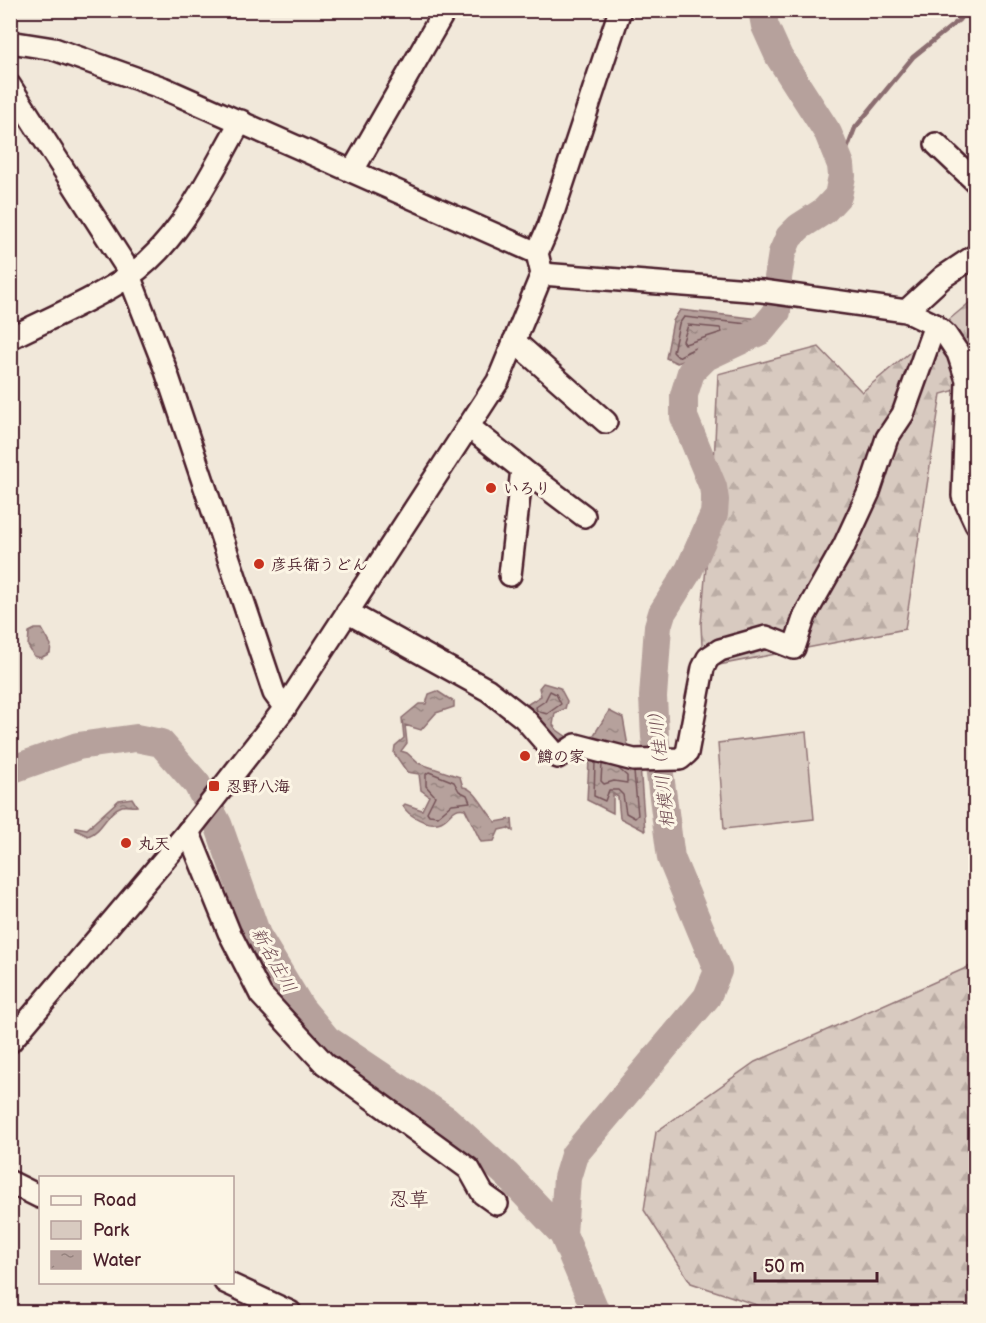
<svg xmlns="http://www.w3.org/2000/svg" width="986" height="1323" font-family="'Balsamiq Sans','Klee One',sans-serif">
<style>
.forest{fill:url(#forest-firs);stroke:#917476;stroke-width:1.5}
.green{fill:#d8cac0;stroke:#917476;stroke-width:1.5}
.water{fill:url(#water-ripples);stroke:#8b6d6f;stroke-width:1.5}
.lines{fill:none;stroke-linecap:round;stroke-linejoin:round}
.shore{stroke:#755358;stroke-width:1.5}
.stream{stroke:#8b6d6f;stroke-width:4.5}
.river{stroke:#b6a19c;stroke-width:28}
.minor-casing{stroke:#4a1f2b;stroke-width:26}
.minor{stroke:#fcf5e5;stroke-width:21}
.poi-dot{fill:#c8321e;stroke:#fcf5e5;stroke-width:2}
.labels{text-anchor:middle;stroke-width:6;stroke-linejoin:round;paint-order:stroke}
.poi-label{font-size:16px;font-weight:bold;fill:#4a1f2b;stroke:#fcf5e5;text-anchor:start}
.water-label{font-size:18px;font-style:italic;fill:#704c53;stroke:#fcf5e5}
.quarter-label{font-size:20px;fill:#4a1f2b;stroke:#fcf5e5}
</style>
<defs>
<pattern id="forest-firs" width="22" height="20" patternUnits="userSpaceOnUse" patternTransform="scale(1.5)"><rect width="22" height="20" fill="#d8cac0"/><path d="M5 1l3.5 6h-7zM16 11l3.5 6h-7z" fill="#bbada5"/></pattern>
<pattern id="water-ripples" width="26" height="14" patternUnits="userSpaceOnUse" patternTransform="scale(1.5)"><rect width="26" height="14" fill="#b6a19c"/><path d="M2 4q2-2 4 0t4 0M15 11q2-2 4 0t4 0" fill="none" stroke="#96837f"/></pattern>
</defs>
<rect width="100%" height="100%" fill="#f1e8da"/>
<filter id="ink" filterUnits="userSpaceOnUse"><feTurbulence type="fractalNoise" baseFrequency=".0167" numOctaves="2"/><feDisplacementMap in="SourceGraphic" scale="12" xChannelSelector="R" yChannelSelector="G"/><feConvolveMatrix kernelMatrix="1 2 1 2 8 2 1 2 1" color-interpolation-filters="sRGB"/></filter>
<g filter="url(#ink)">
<g class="forest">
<polygon points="975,298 975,385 941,394 905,629 703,668 701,624 713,487 718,374 819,347 862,392"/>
<polygon points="975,964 975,1312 778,1312 691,1283 644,1210 656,1132 755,1062"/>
</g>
<polygon class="green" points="806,732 814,819 724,829 718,743"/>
<g class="water">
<path d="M 680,310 L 760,319 C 750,349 724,344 699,353 C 691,356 685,361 677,363 L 666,358 L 673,321 Z"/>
<polygon points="35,629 42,629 51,645 50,653 41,658 34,656 28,646 29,632"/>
<polygon points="543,683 560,688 567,701 565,709 555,713 553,725 557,730 567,737 556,741 540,718 535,717 527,709 528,704 541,696 539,688"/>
<path d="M 437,691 L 454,702 L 454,707 L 436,713 L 421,730 L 405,725 L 407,743 L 401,751 L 407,753 L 418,763 L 460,777 L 463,787 C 476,788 486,813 496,822 L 512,819 L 513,831 L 508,828 L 499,830 L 494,841 L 481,842 L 465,809 C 452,806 451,818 441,822 C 429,827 408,816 403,806 L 405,804 L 422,810 L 429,796 L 421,790 L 419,774 L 407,772 L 394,753 L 395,746 L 404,738 L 402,718 L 419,704 L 426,704 L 429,694 Z"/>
<polygon points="609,711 623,718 631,763 640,765 645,831 620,818 618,797 613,794 613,813 587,800 590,741"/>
<path d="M 132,798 L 137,806 C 132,807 127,805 122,806 C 107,811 103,831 88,836 L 76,830 L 76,827 L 87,829 L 119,800 Z"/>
</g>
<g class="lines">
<g class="shore">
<polygon points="684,317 748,324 751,327 739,336 695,348 678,357 673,352 679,324"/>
<polygon points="688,325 720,328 722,332 685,344 683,341"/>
<polygon points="550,691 556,694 561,704 547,714 537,711 536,707 545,701"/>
<polyline points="595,762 594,796 605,801 609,790 618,790 623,795 626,813 635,818 638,815 634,772"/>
<polyline points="602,764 601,781 604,784 614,781 627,783 627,776 619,769"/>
<polygon points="429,772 454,782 459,791 467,795 470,802 452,804 438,816 429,815 427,812 435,796 426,786 426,774"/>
</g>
<polyline class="stream" points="841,165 855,128 913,57 959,20 965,10"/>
<g class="river">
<polyline points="10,770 78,746 136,738 161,743 197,784 218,824 257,935 301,1008 327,1039 446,1119 506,1174 563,1234"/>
<polyline points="596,1312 563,1234 567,1178 574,1155 707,997 718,971 671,858 655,737 653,697 658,626 662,613 689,570 714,514 715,500 713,487 684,417 684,395 691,372 706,357 761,331 777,312 778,278 782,253 789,237 799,227 824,211 838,196 842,176 841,165 828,133 779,57 765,26 762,10"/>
</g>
<defs>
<g id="minor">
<polyline points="10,42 54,49 163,88 537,253"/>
<polyline points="10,86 125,265 165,368 274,693 285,708"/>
<polyline points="936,144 976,182"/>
<polyline points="353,170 445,10"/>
<polyline points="542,274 762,291 906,311 935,325 946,335 958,353 967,380 963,496 976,524"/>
<polyline points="906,311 943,277 976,255"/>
<path d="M 10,338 C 48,319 95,299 129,276 C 181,241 210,174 241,121"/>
<polyline points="514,341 606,422"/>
<polyline points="468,426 522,469 510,575"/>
<polyline points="522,469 584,516"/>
<polyline points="347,612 488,690 524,718 558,757 576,745 634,760 680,759 687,753 703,668 708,658 720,650 766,637 794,648 805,615 844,546 869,492 887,438 903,414 935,325"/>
<polyline points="188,831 229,932 261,995 325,1064 469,1169 483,1194 497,1204"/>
<polyline points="10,1042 191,828 285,708 498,381 542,274 537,253 548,228 620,10"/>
<polyline points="10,1182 40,1197"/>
<polyline points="225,1282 290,1312"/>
</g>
</defs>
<use href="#minor" class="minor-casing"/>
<use href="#minor" class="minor"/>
</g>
</g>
<g class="poi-dot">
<circle cx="491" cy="488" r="6"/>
<circle cx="259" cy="564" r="6"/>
<circle cx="525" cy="756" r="6"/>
<rect x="208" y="780" width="12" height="12" rx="3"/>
<circle cx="126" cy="843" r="6"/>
</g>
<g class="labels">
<g class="poi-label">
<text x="503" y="494">いろり</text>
<text x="271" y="570">彦兵衛うどん</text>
<text x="537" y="762">鱒の家</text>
<text x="226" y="792">忍野八海</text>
<text x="138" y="849">丸天</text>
</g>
<g class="water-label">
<text transform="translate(661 766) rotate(-96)" y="6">相模川（桂川）</text>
<text transform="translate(274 960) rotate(61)" y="6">新名庄川</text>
</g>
<g class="quarter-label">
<text x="409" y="1206">忍草</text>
</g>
</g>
<rect width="986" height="1323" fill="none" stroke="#fcf5e5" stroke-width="36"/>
<rect x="18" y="18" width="950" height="1287" fill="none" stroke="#4a1f2b" stroke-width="2" filter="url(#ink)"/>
<rect x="39" y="1176" width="195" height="108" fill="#fcf5e5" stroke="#b59f9b" stroke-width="1.5"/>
<rect x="51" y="1196" width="30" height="9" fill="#fcf5e5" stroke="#b59f9b" stroke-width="1.5"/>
<text x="93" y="1206" font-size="18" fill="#4a1f2b">Road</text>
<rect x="51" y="1221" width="30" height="18" fill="#d8cac0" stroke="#b59f9b" stroke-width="1.5"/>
<text x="93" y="1236" font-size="18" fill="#4a1f2b">Park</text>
<rect x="51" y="1251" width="30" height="18" fill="url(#water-ripples)" stroke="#b59f9b" stroke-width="1.5"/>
<text x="93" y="1266" font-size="18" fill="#4a1f2b">Water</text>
<path d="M755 1272v9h122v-9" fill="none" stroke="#4a1f2b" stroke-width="3"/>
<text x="764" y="1272" font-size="18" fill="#4a1f2b" stroke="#fcf5e5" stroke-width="4.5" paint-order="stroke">50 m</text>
</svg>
